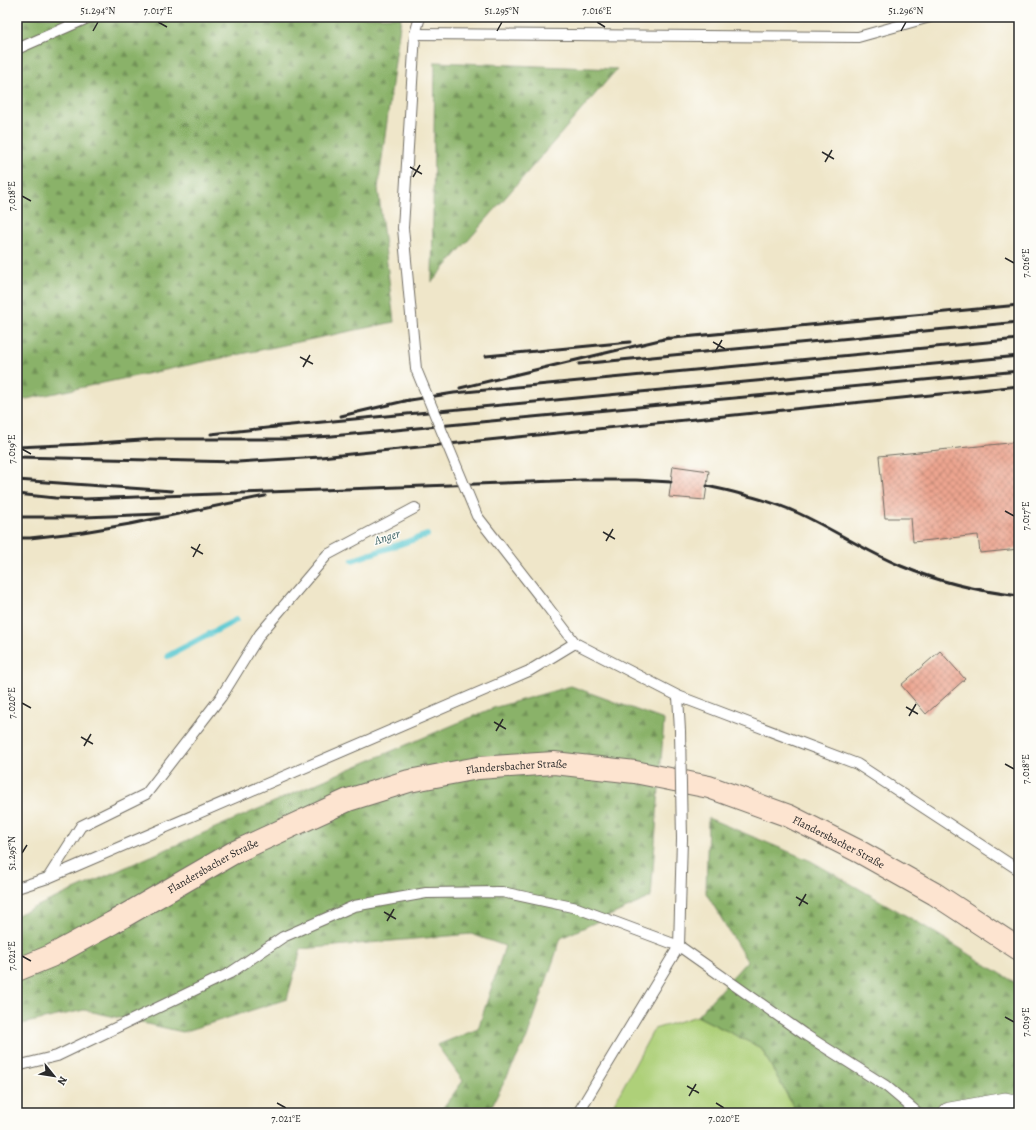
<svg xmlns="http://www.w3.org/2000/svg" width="1036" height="1130" font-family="Alegreya,serif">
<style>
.grass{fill:#aed079;stroke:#6c7e52}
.forest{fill:url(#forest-firs);stroke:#5a6e4a}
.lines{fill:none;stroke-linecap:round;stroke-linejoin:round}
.stream{stroke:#5cc9d2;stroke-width:6}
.building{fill:url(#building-cross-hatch)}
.lane-casing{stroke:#706c62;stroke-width:12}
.street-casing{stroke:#706c62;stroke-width:22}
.secondary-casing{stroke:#706c62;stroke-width:24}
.lane{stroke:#fff;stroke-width:10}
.street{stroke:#fff;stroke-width:21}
.secondary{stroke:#fde4d0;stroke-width:22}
.rail{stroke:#2b2b2b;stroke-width:3}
.lane-bridge-casing{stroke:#706c62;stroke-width:12;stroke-linecap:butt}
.lane-bridge{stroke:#fff;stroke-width:10}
.ticks{fill:none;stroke:#2b2b2b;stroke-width:1.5}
.labels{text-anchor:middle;stroke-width:3;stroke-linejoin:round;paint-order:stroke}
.street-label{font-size:11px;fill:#2b2b2b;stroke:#fdfcf7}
.water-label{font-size:12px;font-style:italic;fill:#3c6265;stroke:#fdfcf7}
.neatline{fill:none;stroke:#2b2b2b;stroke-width:1.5}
.ticks-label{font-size:10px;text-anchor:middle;fill:#2b2b2b}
</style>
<defs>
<pattern id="forest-firs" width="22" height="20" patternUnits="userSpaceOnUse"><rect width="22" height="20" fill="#8ab269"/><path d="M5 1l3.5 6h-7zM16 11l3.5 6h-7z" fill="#719157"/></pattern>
<pattern id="building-cross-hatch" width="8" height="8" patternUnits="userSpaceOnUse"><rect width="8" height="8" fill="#eca48f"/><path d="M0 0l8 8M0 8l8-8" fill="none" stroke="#bf8675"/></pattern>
</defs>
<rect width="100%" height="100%" fill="#fdfcf7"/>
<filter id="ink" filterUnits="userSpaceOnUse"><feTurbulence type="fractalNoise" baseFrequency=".025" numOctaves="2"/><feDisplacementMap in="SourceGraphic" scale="8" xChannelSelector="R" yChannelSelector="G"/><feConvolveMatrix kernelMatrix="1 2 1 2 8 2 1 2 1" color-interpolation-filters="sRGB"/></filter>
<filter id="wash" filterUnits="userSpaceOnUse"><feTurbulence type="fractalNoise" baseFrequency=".012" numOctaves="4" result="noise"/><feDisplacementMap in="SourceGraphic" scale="16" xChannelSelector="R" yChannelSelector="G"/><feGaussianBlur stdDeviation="0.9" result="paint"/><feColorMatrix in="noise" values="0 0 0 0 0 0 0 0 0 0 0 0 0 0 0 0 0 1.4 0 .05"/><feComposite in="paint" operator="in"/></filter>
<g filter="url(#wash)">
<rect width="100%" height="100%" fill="#efe6c9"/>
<polygon class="grass" points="697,1016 761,1048 797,1113 609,1113 654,1029"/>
<g class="forest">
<polygon points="17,17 401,17 378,188 394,322 17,401"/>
<polygon points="435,62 617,69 432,282"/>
<polygon points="571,686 664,720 651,897 561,938 527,1038 488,1113 439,1113 463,1081 437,1045 478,1029 505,946 471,934 301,949 287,999 183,1032 84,1010 17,1025 17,915 338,774 493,708"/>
<polygon points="708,818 811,861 924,926 1019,985 1019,1113 797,1113 761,1048 697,1016 747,961 706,893"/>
</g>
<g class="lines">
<g class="stream">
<polyline points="353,560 427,535"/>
<polyline points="168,656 236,620"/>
</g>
</g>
<g id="blocks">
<g class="building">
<polygon points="1019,442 1019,549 980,553 978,535 913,542 911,518 885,518 879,456"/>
<polygon points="673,466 709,471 705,500 669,497"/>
<polygon points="940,651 965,679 926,714 901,685"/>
</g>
</g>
</g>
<g filter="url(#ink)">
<use href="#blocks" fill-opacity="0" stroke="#706c62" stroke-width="1"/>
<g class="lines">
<defs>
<g id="lane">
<polyline points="415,34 858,37 930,17"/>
<polyline points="17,49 90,17"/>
<polyline points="403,228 415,34 420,17"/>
<polyline points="547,606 575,643 678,696 857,764 1019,870"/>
<polyline points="678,696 680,731"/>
<polyline points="48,878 81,826 146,794 221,697 260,634 327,555 415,508"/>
<polyline points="17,888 48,878 529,671 575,643"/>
<polyline points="17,1066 57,1056 230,973 283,937 354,906 426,893 502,892 577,908 679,946 804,1034 886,1086 918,1113"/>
<polyline points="578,1113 679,946 682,839"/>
</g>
<polyline id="street" points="949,1113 1005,1103 1019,1106"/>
<g id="secondary">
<path id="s1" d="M 17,970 L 51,956 L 112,923 L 233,853 L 348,800 L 409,781 L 478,768 L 554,763 L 635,772 L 709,787 L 789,816 L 860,852 L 935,894 L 1019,949"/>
</g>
</defs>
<use href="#lane" class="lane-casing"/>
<use href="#street" class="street-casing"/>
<use href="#secondary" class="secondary-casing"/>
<use href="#lane" class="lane"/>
<use href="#street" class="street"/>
<use href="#secondary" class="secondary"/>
<g class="rail">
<polyline points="663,339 1019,305"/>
<polyline points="486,356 630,342"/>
<polyline points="579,364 1019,322"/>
<polyline points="460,388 668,338"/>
<polyline points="404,401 454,393 1019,339"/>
<polyline points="341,416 409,400"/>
<polyline points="270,427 1019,356"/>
<polyline points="211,434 276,427"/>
<polyline points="17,447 84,444 156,439 286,439 332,436 1019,371"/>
<polyline points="17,457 238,462 321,457 1019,386"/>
<polyline points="17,480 172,491"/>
<path d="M 707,486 C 738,493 769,500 798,513 C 833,529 865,551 901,566 C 939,582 978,591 1019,596"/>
<polyline points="17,494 55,498 85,499 582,480 636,480 671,482"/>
<polyline points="17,517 85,517 159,514"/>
<polyline points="17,538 30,538 83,532 130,524 265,496"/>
</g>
<defs>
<g id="lane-bridge">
<polyline points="403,228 416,369 477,516 547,606"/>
<polyline points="680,731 682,839"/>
</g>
</defs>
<use href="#lane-bridge" class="lane-bridge-casing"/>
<use href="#lane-bridge" class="lane-bridge"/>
</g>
</g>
<path class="ticks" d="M 158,22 L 167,27M 597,22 L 605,27M 93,31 L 98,22M 497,31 L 502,22M 901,31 L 906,22M 822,152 L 834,159M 825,162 L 832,150M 410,167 L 422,174M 413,177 L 420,165M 22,196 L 31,201M 1005,258 L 1014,263M 713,342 L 725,349M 715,352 L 722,340M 300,357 L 313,364M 303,367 L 310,355M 22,449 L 31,454M 1005,511 L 1014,516M 603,532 L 615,539M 606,541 L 613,529M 191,547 L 203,554M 193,557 L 200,544M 22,703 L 31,708M 906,707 L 918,714M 909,716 L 916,704M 494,722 L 506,729M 496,731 L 503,719M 81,737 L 93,744M 84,746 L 91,734M 1005,764 L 1014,769M 22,853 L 27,845M 796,897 L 808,904M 799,906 L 806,894M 384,912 L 396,919M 387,921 L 394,909M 22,956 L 31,961M 1005,1017 L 1014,1022M 687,1086 L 699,1093M 689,1096 L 696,1084M 277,1103 L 286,1108M 716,1103 L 724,1108"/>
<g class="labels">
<g class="street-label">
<text dy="4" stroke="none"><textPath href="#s1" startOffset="545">Flandersbacher Straße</textPath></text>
<text dy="4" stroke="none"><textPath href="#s1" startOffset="881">Flandersbacher Straße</textPath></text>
<text dy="4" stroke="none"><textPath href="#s1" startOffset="222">Flandersbacher Straße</textPath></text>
</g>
<g class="water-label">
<text transform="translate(387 537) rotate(-18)" y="4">Anger</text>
</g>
</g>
<rect width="1036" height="1130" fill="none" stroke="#fdfcf7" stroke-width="44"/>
<g transform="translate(54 1076) rotate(120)" stroke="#fdfcf7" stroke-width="3" paint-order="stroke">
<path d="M0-3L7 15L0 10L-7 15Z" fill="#2b2b2b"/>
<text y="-6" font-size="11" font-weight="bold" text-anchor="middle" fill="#2b2b2b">N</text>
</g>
<rect x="22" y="22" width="992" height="1086" class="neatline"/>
<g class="ticks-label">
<text x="98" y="14">51.294°N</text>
<text x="158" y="14">7.017°E</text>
<text x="502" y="14">51.295°N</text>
<text x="597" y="14">7.016°E</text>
<text x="906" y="14">51.296°N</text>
<text transform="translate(11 196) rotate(-90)" y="4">7.018°E</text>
<text transform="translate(1025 263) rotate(-90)" y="4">7.016°E</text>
<text transform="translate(11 449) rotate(-90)" y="4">7.019°E</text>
<text transform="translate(1025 516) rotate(-90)" y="4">7.017°E</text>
<text transform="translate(11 703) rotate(-90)" y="4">7.020°E</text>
<text transform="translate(1025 769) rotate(-90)" y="4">7.018°E</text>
<text transform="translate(11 853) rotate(-90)" y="4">51.295°N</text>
<text transform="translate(11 956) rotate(-90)" y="4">7.021°E</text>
<text transform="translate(1025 1022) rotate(-90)" y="4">7.019°E</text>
<text x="286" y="1122">7.021°E</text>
<text x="724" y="1122">7.020°E</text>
</g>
</svg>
